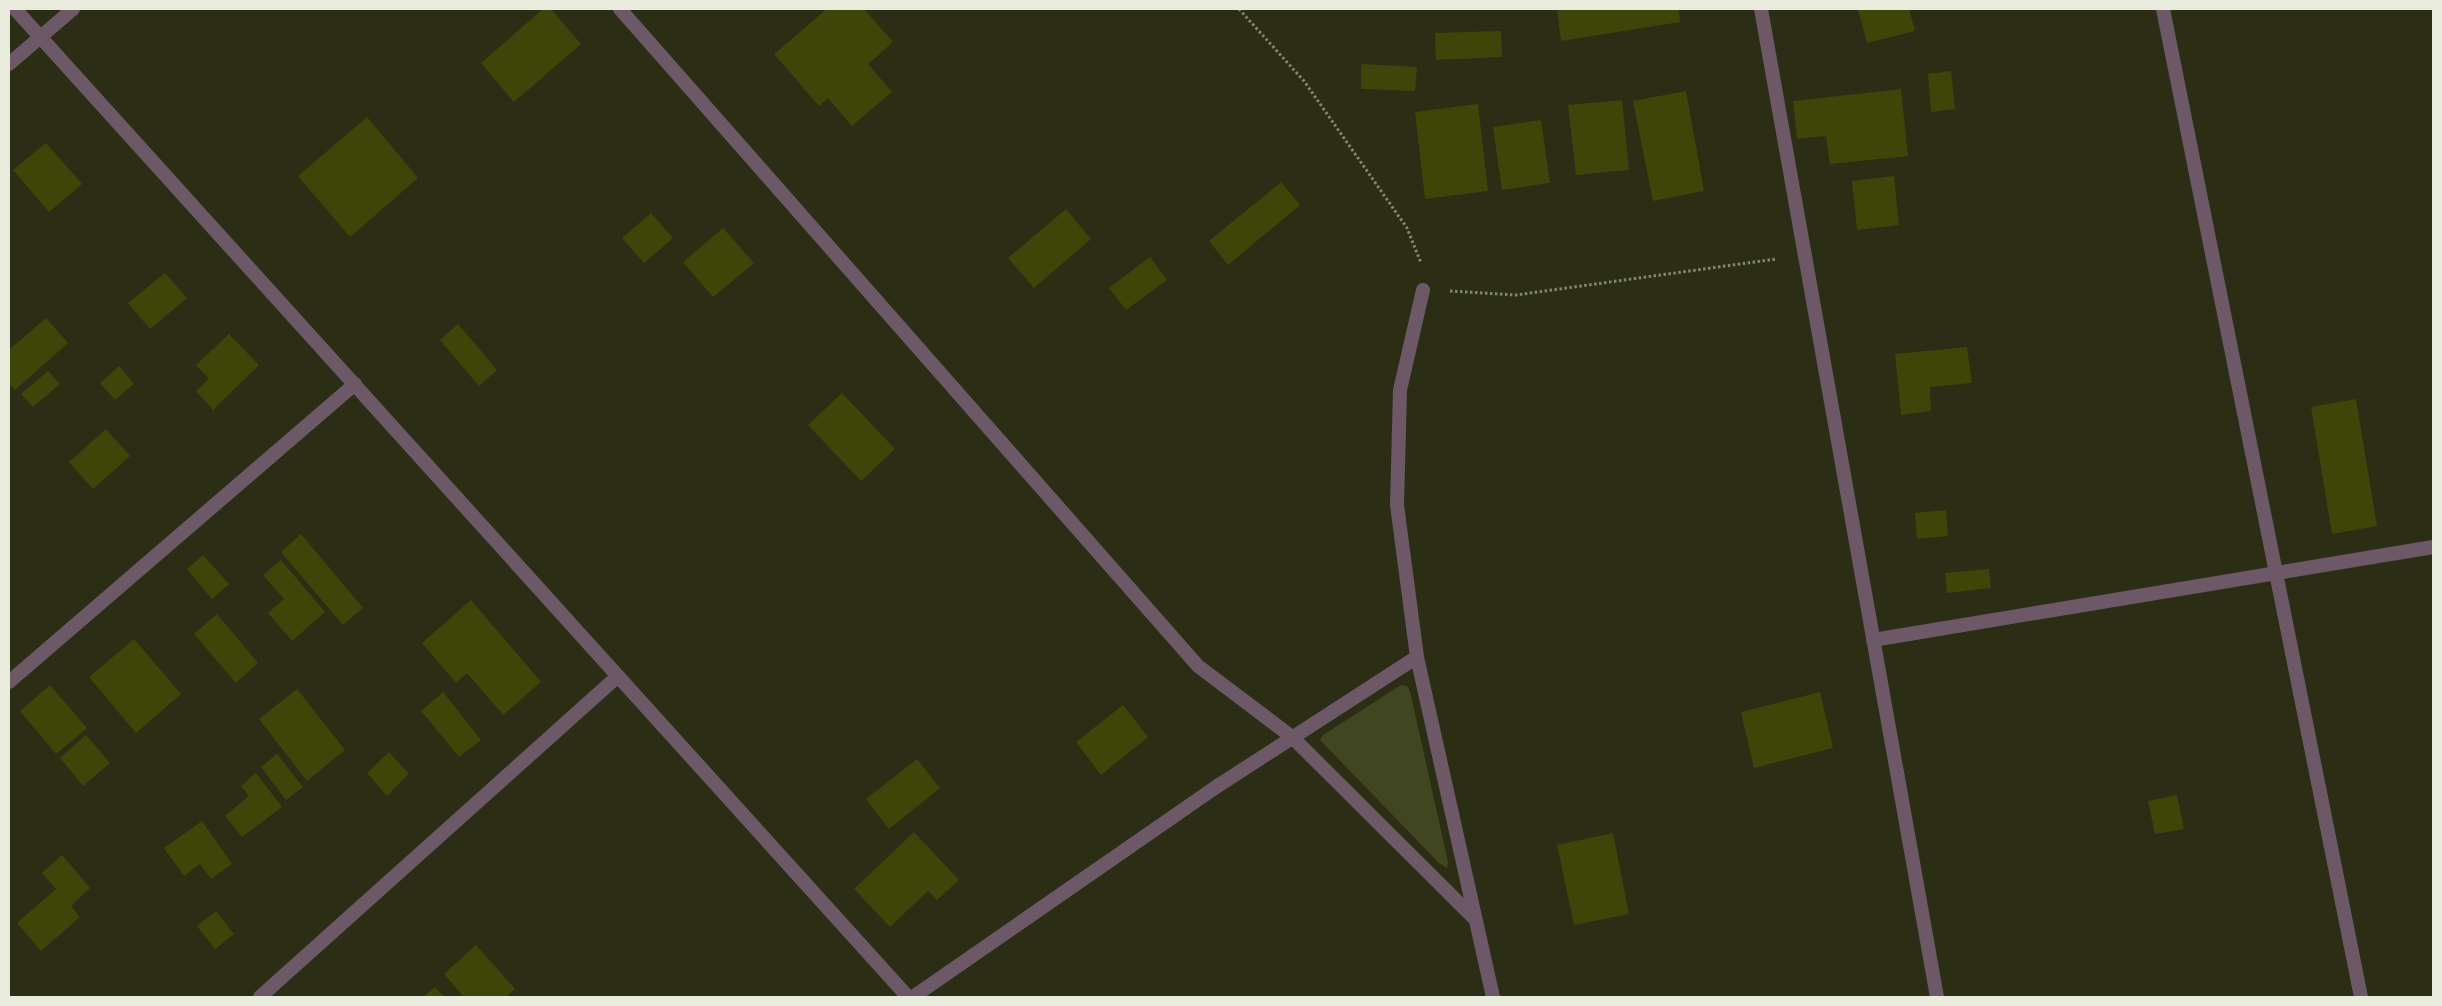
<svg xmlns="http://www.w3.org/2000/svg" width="2442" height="1006" font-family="Manrope,sans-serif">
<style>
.green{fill:#404620}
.building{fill:#3e4508}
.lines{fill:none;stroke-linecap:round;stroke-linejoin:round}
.path{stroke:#838671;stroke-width:3;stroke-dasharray:2.5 2.5;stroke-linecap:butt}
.service{stroke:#6c5867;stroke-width:14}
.minor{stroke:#6c5867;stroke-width:14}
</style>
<rect width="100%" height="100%" fill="#2b2e14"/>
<polygon class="green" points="1401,685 1407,686 1410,691 1448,862 1447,868 1439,863 1320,740 1323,735"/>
<g class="building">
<polygon points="543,9 551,9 581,44 514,102 481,63"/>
<polygon points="827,9 864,9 893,42 868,64 892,92 852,126 828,98 819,106 774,54"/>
<polygon points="1557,9 1679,9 1680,22 1561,41"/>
<polygon points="1858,9 1909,9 1915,31 1867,43"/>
<polygon points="1501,31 1502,57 1436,60 1435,33"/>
<polygon points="1361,64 1417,67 1415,91 1361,89"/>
<polygon points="1951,71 1955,109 1931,112 1928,74"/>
<polygon points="1901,89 1908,156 1830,164 1826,136 1797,139 1793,101"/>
<polygon points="1686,91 1704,191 1653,201 1633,101"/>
<polygon points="1622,100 1629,170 1576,175 1568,105"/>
<polygon points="1478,104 1488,191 1425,199 1415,112"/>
<polygon points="367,117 418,178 350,237 298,176"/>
<polygon points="1541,120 1550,183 1502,190 1493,127"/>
<polygon points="46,143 82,184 49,212 13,170"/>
<polygon points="1894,176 1899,225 1857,230 1852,181"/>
<polygon points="1281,182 1300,205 1228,265 1209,241"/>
<polygon points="1066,209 1091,239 1034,288 1008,258"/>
<polygon points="651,213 673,238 644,263 622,238"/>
<polygon points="723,228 754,263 713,297 683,262"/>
<polygon points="1150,257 1167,280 1126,310 1109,288"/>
<polygon points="165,273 187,298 150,329 128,303"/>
<polygon points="46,318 68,343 15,390 9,383 9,350"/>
<polygon points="458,324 497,370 479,386 440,340"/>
<polygon points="229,334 259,365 213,410 196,391 209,379 196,365"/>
<polygon points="1967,347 1972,383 1930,387 1931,411 1901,415 1895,354"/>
<polygon points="119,366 134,384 115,400 100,383"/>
<polygon points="48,371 60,384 33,407 21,394"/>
<polygon points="842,393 895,449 861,481 808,425"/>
<polygon points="2356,399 2377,526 2332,534 2311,407"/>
<polygon points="106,429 130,456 93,489 69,462"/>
<polygon points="1946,510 1948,536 1917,539 1915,513"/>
<polygon points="301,534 363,608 343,625 281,552"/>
<polygon points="203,555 229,584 212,599 187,569"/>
<polygon points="281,560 325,612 292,641 268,613 284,599 263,575"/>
<polygon points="1989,569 1991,588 1947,593 1945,573"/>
<polygon points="471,600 541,682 503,715 467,673 456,683 422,643"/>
<polygon points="217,614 258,663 236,683 194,634"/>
<polygon points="134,639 181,694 136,733 89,677"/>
<polygon points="50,685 87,728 56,754 20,711"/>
<polygon points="297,689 345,750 307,781 259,719"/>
<polygon points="443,692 481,740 459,757 421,711"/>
<polygon points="1820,692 1833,748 1754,768 1741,712"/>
<polygon points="1123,705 1148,737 1101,775 1076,742"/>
<polygon points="86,735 110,763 83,786 60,758"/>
<polygon points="389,752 409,774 387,796 367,773"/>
<polygon points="277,754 303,787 286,800 261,767"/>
<polygon points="917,759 940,788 889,829 866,799"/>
<polygon points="256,773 282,807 242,837 225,816 249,796 241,786"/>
<polygon points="2177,795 2184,829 2155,834 2148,801"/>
<polygon points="202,821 232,864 211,879 200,864 184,876 164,848"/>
<polygon points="914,832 959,880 937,900 928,891 890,927 854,889"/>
<polygon points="1613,833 1629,914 1574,925 1557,845"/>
<polygon points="62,855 90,888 71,906 80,917 41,951 17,923 56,889 42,873"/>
<polygon points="216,911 234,934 215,949 197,926"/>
<polygon points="476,945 515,989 506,997 464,997 444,974"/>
<polygon points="435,987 444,997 423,997"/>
</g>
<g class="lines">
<g class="path">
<polyline points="1239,9 1304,81 1407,228 1421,263"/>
<polyline points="1450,291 1516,295 1776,259"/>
</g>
<polyline class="service" points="913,997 1216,787 1417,657"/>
<g class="minor">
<polyline points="15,9 908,997"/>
<polyline points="620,9 1198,666 1292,737 1475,919"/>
<polyline points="1761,9 1937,997"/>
<polyline points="2163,9 2361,997"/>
<polyline points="9,64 73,9"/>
<polyline points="1423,290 1400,390 1397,505 1417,657 1493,997"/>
<polyline points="1873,640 2433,547"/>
<polyline points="9,682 355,384"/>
<polyline points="260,997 618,676"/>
</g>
</g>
<rect width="2442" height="1006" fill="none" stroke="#e9ecdc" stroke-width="20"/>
</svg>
